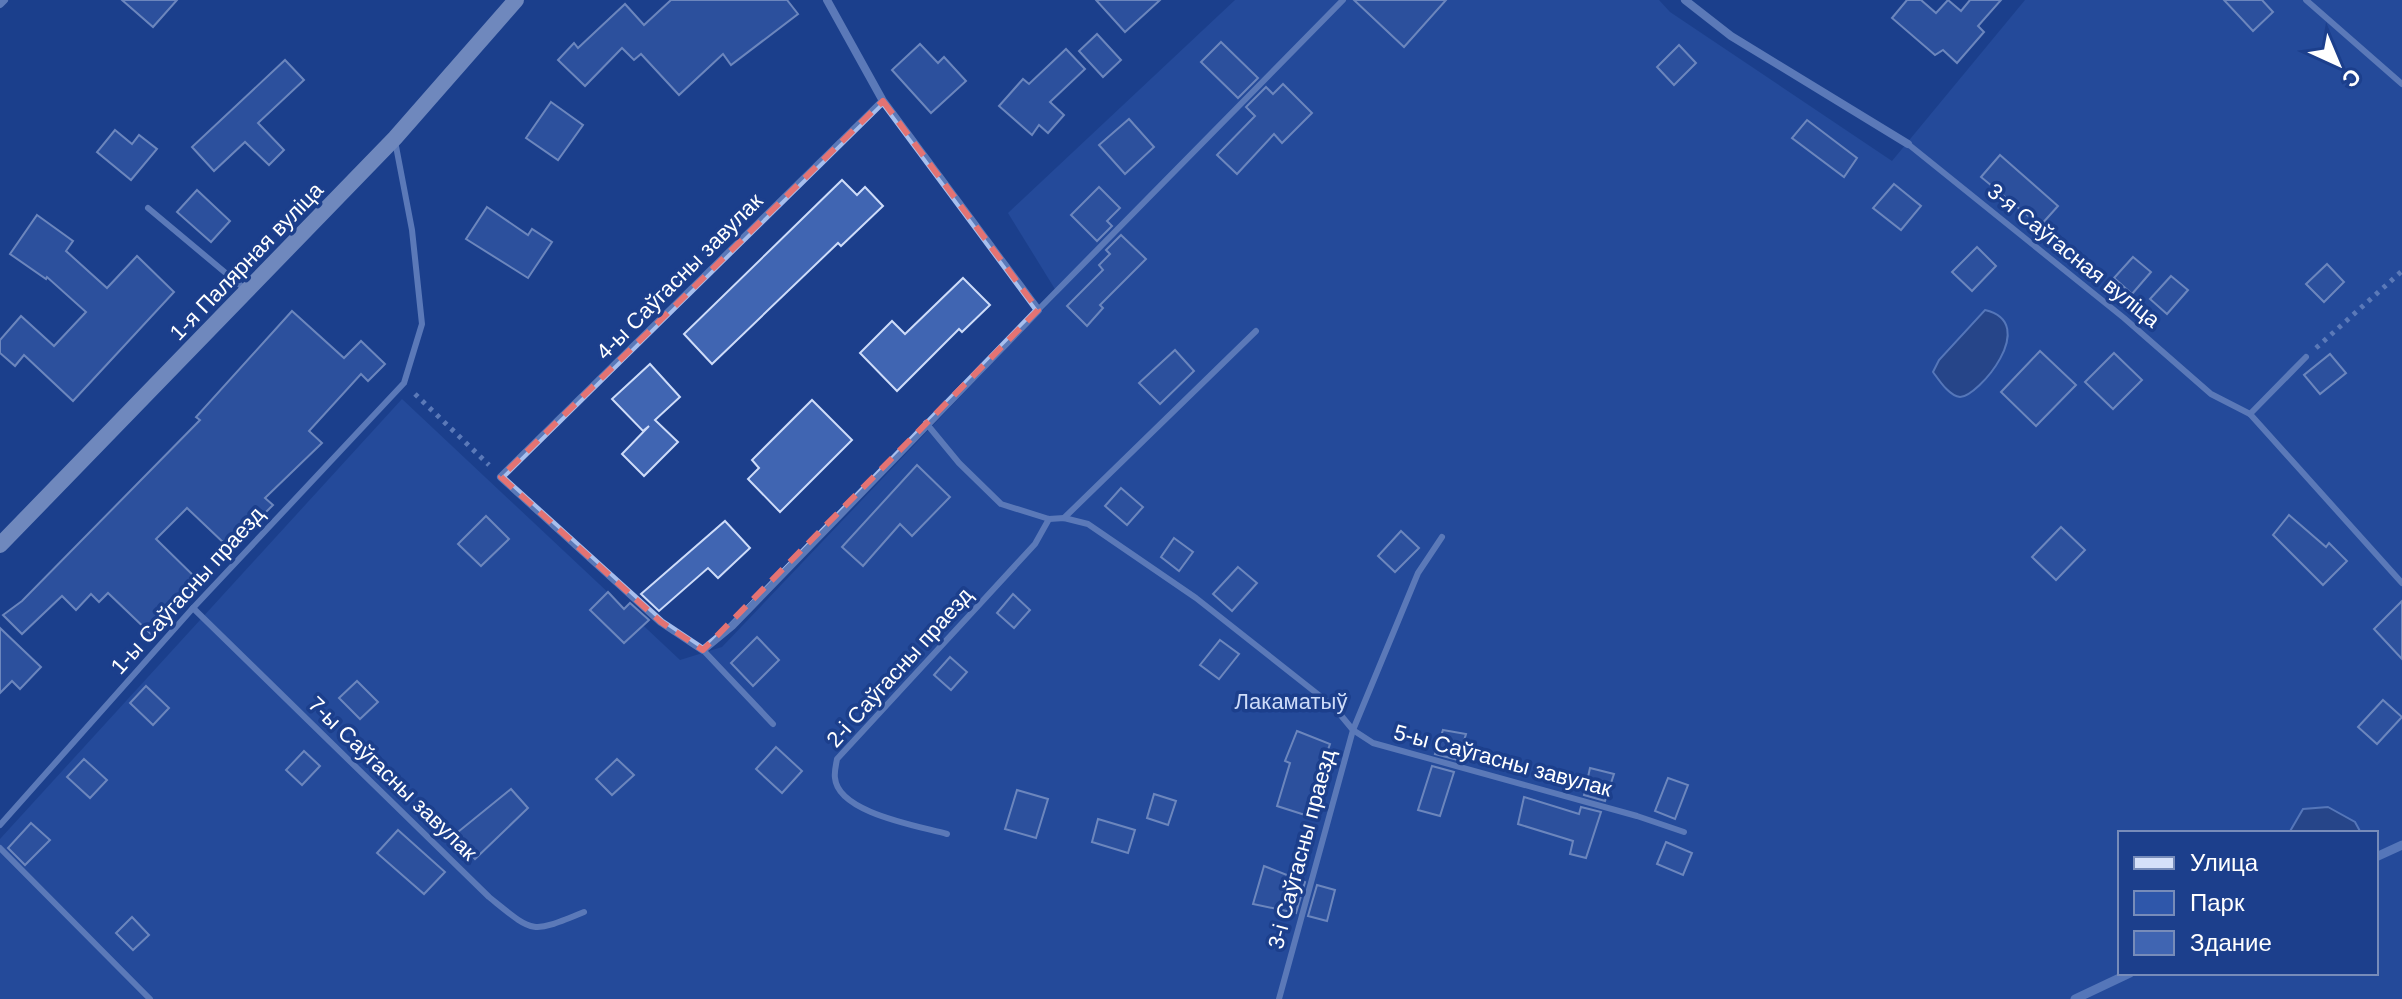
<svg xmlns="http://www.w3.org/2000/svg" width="2402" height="999" font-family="Arial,sans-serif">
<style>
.green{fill:#2f57aa;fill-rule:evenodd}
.water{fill:#334d86;stroke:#9bb8ef;stroke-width:2}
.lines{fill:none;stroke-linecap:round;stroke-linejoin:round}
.stream{stroke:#9bb8ef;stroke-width:9}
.building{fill:#4065b2;stroke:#cedcf9;stroke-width:2}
.path{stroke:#a8bfed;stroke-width:5;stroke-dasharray:4 6;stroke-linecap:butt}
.lane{stroke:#a8bfed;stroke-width:6}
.street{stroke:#a8bfed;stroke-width:8}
.secondary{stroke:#d5e0f9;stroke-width:16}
.marked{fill:none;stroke:#e47373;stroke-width:6;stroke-dasharray:16 10;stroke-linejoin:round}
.labels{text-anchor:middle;stroke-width:7;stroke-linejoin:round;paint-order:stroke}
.street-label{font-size:22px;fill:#fff;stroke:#1c3f8c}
.park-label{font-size:22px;fill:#cedcf9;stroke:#1c3f8c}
</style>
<rect width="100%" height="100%" fill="#1c3f8c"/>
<path class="green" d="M 1235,0 L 1659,0 L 1670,12 L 1892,161 L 2025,0 L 2402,0 L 2402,999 L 0,999 L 0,839 L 402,399 L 680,660 L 722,647 L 1058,294 L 1008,213 ZM 2120,833 L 2376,833 L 2376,973 L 2120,973 Z"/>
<g class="water">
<path d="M 1985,310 C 2041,323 1978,397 1960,397 C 1949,396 1939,380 1933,372 L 1939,360 Z"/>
<polygon points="2328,807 2355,822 2361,833 2289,833 2303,809"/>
</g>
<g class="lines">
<g class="stream">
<polyline points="2376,857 2402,845"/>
<polyline points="2075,999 2130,973"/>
</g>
</g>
<g class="building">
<polygon points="122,0 177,0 153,27"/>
<polygon points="671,0 787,0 798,14 731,65 723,54 679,95 641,54 634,60 622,48 585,86 558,60 574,43 578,48 625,4 644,25"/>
<polygon points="1096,0 1160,0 1125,32"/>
<polygon points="1354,0 1446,0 1404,47"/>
<polygon points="1907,0 1921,0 1936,13 1948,0 1961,11 1970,0 2001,0 1978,26 1984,32 1957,63 1943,50 1935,55 1892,18"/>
<polygon points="2224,0 2262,0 2273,12 2253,31"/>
<polygon points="1097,34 1121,60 1103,77 1079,51"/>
<polygon points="1221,42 1258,78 1238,98 1201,62"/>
<polygon points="920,44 938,63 944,57 966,81 931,113 892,70"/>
<polygon points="1679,45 1696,63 1674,85 1657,67"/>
<polygon points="1066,49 1085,69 1050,102 1064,115 1048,133 1039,125 1032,135 999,106 1023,79 1029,84"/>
<polygon points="285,60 304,80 258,123 284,150 269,165 245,142 214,171 192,147"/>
<polygon points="1283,84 1312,113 1282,143 1274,134 1237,174 1217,155 1255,116 1246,107 1266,87 1273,94"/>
<polygon points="551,102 583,125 558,160 526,138"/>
<polygon points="1129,119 1154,147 1125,174 1099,145"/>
<polygon points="1807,120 1857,158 1844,177 1792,138"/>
<polygon points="115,130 132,144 139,135 157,149 131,180 97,152"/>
<polygon points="2000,155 2058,206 2040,226 1981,177"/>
<polygon points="842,180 857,195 865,187 883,206 841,246 838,243 712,364 684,334"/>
<polygon points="1894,184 1921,206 1901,230 1873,208"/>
<polygon points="1099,187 1120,208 1107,221 1112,226 1097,241 1071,215"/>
<polygon points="197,190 230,221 211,242 177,212"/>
<polygon points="487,207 528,235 532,229 552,242 528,278 466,239"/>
<polygon points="37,215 73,241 66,251 107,288 137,256 174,292 73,401 24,355 15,366 0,353 0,340 21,316 54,346 86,312 47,277 46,279 10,254"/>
<polygon points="1121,235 1146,259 1100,305 1103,308 1087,326 1067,306 1103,270 1099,265 1110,254 1106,250"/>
<polygon points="1977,247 1996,266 1972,291 1952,272"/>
<polygon points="2133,257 2151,272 2132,294 2114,278"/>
<polygon points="2327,264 2344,282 2324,302 2306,284"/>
<polygon points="2171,276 2188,290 2167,314 2150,299"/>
<polygon points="963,278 990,305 962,332 959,329 897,391 860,353 892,321 905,334"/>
<polygon points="292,311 344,358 361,341 385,364 368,381 361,374 309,431 322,443 265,498 273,505 255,523 251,519 226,545 187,508 156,539 201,583 152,635 108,593 99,602 91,594 76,610 62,596 22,634 3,615 22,601 200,420 196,417"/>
<polygon points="1175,350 1194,371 1160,404 1139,383"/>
<polygon points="2040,351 2076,385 2036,426 2001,392"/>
<polygon points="2114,353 2142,380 2113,409 2085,382"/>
<polygon points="2330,354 2346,373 2320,394 2304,375"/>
<polygon points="650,364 680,397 655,420 678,442 644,476 622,454 649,426 643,431 612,399"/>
<polygon points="812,400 852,440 780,512 748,479 759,468 752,460"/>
<polygon points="917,465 950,497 912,536 900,524 863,566 842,547"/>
<polygon points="1121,488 1143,507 1127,525 1105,506"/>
<polygon points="2289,515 2326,547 2329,543 2347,561 2323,585 2273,535"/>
<polygon points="486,516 509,539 481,566 458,544"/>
<polygon points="725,521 750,548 718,578 708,568 659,611 641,594"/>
<polygon points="2061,527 2085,550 2056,580 2032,557"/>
<polygon points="1401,531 1419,548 1395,572 1378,556"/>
<polygon points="1174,538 1193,552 1179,571 1161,557"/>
<polygon points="1238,567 1257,583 1232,611 1213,594"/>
<polygon points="608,592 624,609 630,603 649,620 624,643 590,610"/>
<polygon points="1013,594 1030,610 1014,628 997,613"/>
<polygon points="2402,601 2402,659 2374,629"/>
<polygon points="0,628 41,667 20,689 12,681 0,693"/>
<polygon points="757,637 779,660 753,686 731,663"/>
<polygon points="1220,640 1239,654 1219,679 1200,665"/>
<polygon points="950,657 967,672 951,690 934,675"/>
<polygon points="357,681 378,702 360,719 339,698"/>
<polygon points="146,686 169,708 153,725 130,703"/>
<polygon points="2383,700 2402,717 2377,744 2358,727"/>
<polygon points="1443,730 1466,734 1458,760 1435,754"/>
<polygon points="1297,731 1330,744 1305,815 1277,806 1290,763 1285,761"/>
<polygon points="776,747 802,771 782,793 756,769"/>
<polygon points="304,751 320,766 302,785 286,770"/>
<polygon points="84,759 107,780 90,798 67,777"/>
<polygon points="617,759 634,775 612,795 596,779"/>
<polygon points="1432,766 1454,772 1440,816 1418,810"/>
<polygon points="1590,768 1614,774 1605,801 1584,795"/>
<polygon points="1668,778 1688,785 1675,819 1655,811"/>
<polygon points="511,789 528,808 475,859 453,836"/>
<polygon points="1017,790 1048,799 1036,838 1005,829"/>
<polygon points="1154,794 1176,801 1168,825 1147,818"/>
<polygon points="1524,797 1579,814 1581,807 1601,812 1586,858 1570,854 1573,841 1518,824"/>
<polygon points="1098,819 1135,830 1128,853 1092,842"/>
<polygon points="31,823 50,840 25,865 8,848"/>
<polygon points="398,830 445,872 424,894 377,853"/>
<polygon points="1666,842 1692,853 1683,875 1657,864"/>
<polygon points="1264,866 1305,882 1296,913 1253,904"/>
<polygon points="1317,885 1335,890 1327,921 1308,916"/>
<polygon points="132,917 149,935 133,950 116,933"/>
</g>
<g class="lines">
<g class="path">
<polyline points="2316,348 2402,271"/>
<polyline points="415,394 489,465"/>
</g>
<g class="lane">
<polyline points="2306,0 2402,84"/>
<polyline points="1908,144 2124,318 2211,394 2250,414 2402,583"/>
<polyline points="148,208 246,290"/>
<polyline points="1038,310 1343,0"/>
<polyline points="2250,414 2306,357"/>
<polyline points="926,423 959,463 1001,504 1049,519 1064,518 1088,524 1196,598 1334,707 1353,730 1373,743 1637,816 1684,832"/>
<polyline points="1064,518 1256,331"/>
<path d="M 193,608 L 489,897 C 535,934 530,934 584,912"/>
<polyline points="703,650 773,724"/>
<polyline points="0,825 193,608 404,383 422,324 412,230 395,141"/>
<path d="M 947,834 C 919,826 838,813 835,778 C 834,772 836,765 837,759 L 1035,544 L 1049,519"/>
<polyline points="0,848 150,999"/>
<polyline points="1279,999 1353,730 1418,573 1442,537"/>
</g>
<g class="street">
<polyline points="827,0 883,101 1038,310 732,626 703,650 661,622 501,477 883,101"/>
<polyline points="1685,0 1731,36 1908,144"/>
<polyline points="0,4 4,0"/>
</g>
<polyline class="secondary" points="0,545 395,138 516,0"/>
</g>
<path d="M0 0H2402V999H0ZM 883,101 L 1038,310 L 703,650 L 661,622 L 501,477 Z" fill="#1c3f8c" fill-opacity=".55" fill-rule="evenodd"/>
<path class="marked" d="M 883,101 L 1038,310 L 703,650 L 661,622 L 501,477 Z"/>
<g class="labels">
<g class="street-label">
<text transform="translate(2074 255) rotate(39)" y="8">3-я Саўгасная вуліца</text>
<text transform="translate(246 261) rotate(-46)" y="8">1-я Палярная вуліца</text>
<text transform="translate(679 276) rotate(-45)" y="8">4-ы Саўгасны завулак</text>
<text transform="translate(187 590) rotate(-48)" y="8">1-ы Саўгасны праезд</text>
<text transform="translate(899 667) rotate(-48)" y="8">2-і Саўгасны праезд</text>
<text transform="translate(1503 760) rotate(15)" y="8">5-ы Саўгасны завулак</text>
<text transform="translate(393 778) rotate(44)" y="8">7-ы Саўгасны завулак</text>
<text transform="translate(1301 849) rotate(-75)" y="8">3-і Саўгасны праезд</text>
</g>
<g class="park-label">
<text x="1291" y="709">Лакаматыў</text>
</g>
</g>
<rect x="2118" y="831" width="260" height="144" fill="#1c3f8c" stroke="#778cba" stroke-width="2"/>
<rect x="2134" y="857" width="40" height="12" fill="#d5e0f9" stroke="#778cba" stroke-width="2"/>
<text x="2190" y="871" font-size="24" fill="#ffffff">Улица</text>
<rect x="2134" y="891" width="40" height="24" fill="#2f57aa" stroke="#778cba" stroke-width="2"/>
<text x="2190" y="911" font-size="24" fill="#ffffff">Парк</text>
<rect x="2134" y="931" width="40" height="24" fill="#4065b2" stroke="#778cba" stroke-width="2"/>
<text x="2190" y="951" font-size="24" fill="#ffffff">Здание</text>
<g transform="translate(2338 64) rotate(136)" stroke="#1c3f8c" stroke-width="6" paint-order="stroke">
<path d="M0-6L14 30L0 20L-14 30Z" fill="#ffffff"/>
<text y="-12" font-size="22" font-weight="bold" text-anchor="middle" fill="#ffffff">С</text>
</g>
</svg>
